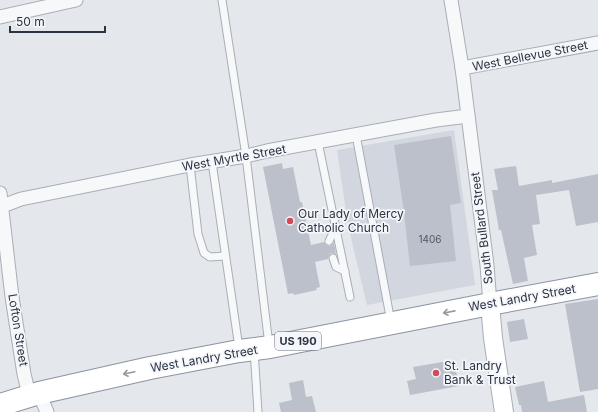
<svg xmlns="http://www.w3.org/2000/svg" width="598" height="412" font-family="Inter,sans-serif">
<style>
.built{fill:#d2d6de}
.building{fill:#bbc0ca}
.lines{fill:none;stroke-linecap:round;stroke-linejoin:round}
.lane-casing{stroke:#a9aeb7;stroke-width:9}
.street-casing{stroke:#a9aeb7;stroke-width:15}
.secondary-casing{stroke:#a9aeb7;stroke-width:20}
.highway-casing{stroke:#8b94a3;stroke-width:24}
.lane{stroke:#f7f8fa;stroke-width:7}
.street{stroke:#f7f8fa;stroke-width:13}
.secondary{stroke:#fff;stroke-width:18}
.highway{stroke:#fff;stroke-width:22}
.oneway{stroke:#959aa2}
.poi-dot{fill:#d1495b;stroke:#f4f6f9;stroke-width:1.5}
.labels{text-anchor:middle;stroke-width:3.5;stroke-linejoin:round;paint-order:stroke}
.number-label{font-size:10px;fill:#4f5766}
.shield{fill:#f4f6f9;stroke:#676e7b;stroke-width:1}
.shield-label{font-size:11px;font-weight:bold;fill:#2b3445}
.street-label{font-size:12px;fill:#2b3445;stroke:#f4f6f9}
.poi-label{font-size:12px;fill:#2b3445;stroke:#f4f6f9;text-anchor:start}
</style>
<rect width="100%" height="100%" fill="#e4e7ec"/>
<polygon class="built" points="454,130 475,285 367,305 348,225 337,150"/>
<g class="building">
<polygon points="451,136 461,203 450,205 456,261 410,266 404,212 394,145"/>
<polygon points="282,163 283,169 293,167 300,202 302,202 311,245 324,242 326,245 330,246 334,243 336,254 331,253 329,255 328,259 315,262 320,287 316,288 317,290 294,295 293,293 288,294 263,167"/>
<polygon points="516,166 519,186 552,180 552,183 598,174 598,222 576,226 569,190 536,195 540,224 532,225 537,255 524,258 528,281 513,284 501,230 499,230 492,190 498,190 494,169"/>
<polygon points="598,299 598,389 580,392 565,304"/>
<polygon points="524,319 528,339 510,342 507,322"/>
<polygon points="454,360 459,386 410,395 407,381 416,379 413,367"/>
<polygon points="303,380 306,397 312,396 316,412 281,412 279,403 292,400 289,383"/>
<polygon points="544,381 548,402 584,395 587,412 522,412 521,405 519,405 515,387"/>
</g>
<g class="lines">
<defs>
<g id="lane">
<polyline points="222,0 246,156 269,345"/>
<polyline points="356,135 391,322"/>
<polyline points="318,142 350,297"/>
<polyline points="212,162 239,348"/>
<polyline points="190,165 198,234 204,253 210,257 225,256"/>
<polyline points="329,241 332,235 336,230"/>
<polyline points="333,258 336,267 345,271"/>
<polyline points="254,350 258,412"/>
</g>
<g id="street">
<polyline points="451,0 462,68 487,265 490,304"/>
<polyline points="0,17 76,0"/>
<polyline points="462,68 598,43"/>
<polyline points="0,193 12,297 24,374 29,395"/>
<polyline points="0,207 21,199 190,165 246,156 267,151 436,120 468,116"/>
<polyline points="39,393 47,412"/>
</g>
<polyline id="secondary" points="490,304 493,338 504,412"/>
<polyline id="highway" points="0,405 39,393 150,368 239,351 270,347 490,304 598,284"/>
</defs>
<use href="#lane" class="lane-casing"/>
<use href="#street" class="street-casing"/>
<use href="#secondary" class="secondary-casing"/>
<use href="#highway" class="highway-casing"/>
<use href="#lane" class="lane"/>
<use href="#street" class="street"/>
<use href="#secondary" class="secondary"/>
<use href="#highway" class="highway"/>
</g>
<defs><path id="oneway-shaft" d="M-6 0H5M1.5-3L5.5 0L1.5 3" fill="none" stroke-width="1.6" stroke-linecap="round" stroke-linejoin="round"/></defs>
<g class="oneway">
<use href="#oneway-shaft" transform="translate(449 312) rotate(169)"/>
<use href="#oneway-shaft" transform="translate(129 373) rotate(168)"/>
</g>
<g class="poi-dot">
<circle cx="290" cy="221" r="4"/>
<circle cx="436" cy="373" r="4"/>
</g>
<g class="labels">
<g class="number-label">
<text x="430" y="243">1406</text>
</g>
<rect class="shield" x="275" y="332" width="46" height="18" rx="3"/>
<g class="shield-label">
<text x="298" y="345">US 190</text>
</g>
<g class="street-label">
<text transform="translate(530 56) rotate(-11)" y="4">West Bellevue Street</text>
<text transform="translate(234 158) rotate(-10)" y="4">West Myrtle Street</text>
<text transform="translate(482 228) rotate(-97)" y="4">South Bullard Street</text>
<text transform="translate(522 298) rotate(-10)" y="4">West Landry Street</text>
<text transform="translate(18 330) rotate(81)" y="4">Lofton Street</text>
<text transform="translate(204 359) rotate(-10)" y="4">West Landry Street</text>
</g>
<g class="poi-label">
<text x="298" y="218">Our Lady of Mercy<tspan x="298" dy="14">Catholic Church</tspan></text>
<text x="444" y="370">St. Landry<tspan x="444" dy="14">Bank &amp; Trust</tspan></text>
</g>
</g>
<path d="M10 26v6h95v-6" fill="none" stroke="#2b3445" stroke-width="2"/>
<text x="16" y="26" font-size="12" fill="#2b3445" stroke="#f4f6f9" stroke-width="3" paint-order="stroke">50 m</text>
</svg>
